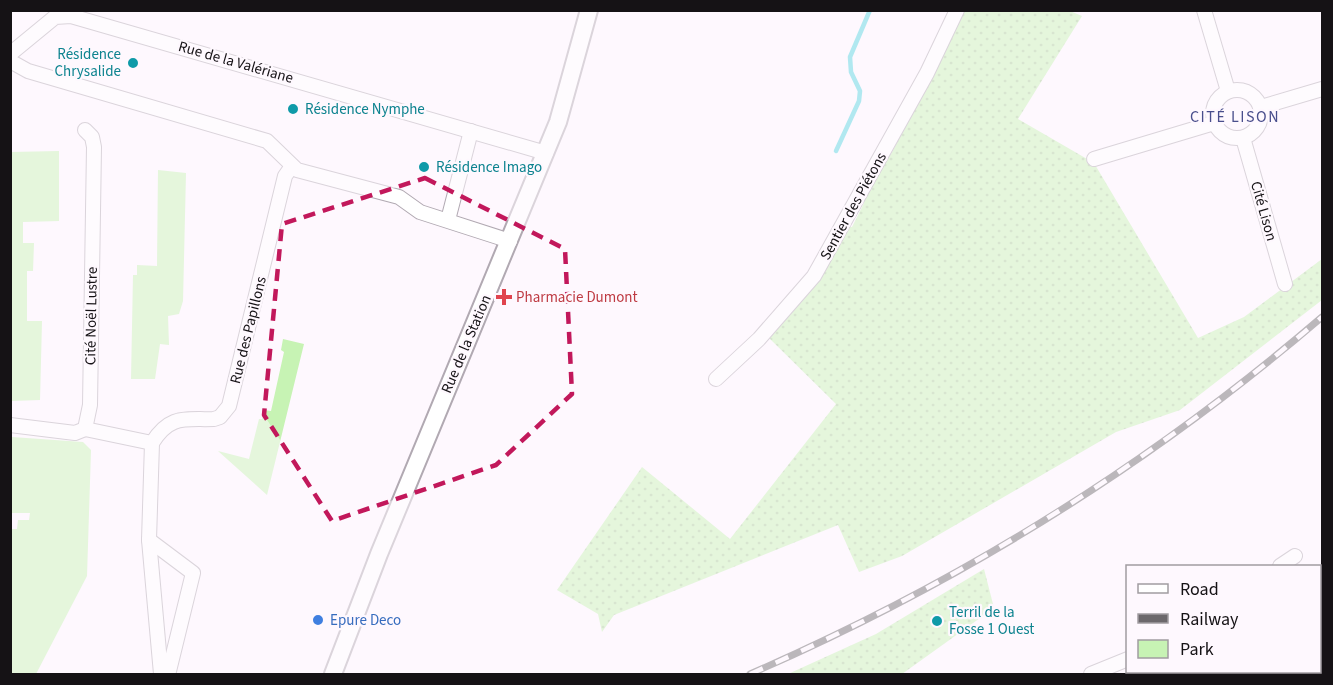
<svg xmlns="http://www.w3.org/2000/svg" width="1333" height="685" font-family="'Source Sans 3',sans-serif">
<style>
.grass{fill:url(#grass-dots)}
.green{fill:#c7f3b4}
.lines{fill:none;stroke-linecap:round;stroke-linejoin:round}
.stream{stroke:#54d6e1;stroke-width:4.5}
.minor-casing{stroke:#b1a9b2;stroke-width:16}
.tertiary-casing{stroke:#b1a9b2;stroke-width:20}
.minor{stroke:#fff;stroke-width:14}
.tertiary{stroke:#fff;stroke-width:16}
.rail-casing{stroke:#6c686c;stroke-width:7}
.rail{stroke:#fef8fe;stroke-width:4.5;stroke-dasharray:14;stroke-linecap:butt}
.marked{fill:none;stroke:#c2185b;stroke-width:4.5;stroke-dasharray:12 8;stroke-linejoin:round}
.culture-dot{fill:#0f9aa8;stroke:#fef8fe;stroke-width:2}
.health-dot{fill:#e0444e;stroke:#fef8fe;stroke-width:2}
.shop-dot{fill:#3f7fe0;stroke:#fef8fe;stroke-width:2}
.labels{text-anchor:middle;stroke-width:4.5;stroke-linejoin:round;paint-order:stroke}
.culture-label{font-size:15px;fill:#0d838f;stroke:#fef8fe;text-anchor:start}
.street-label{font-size:15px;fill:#151215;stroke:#fef8fe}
.health-label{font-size:15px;fill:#be3a42;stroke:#fef8fe;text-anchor:start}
.shop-label{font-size:15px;fill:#366cbe;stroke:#fef8fe;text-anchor:start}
.neighbourhood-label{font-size:16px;letter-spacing:1.5px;fill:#494e8c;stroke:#fef8fe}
</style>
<defs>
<pattern id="grass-dots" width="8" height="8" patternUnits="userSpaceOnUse" patternTransform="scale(1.5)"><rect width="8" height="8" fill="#c7f3b4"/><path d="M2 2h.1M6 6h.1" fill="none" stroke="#aacf9a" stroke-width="1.8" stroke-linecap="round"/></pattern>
</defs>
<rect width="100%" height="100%" fill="#fef8fe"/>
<g class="grass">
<polygon points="962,11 1070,11 1082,16 1018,119 1094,163 1198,338 1244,317 1322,259 1322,300 1180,410 1116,432 902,556 859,572 838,525 614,615 602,632 598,614 557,590 642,467 730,539 836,404 766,335 844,227 852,227 864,203 862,194 883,156 891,154 935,69"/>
<polygon points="984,569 994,608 902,674 788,674 876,634"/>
</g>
<g class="green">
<polygon points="59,151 59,221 23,222 23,243 34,243 33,271 27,271 27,321 42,321 40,400 11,401 11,152"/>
<polygon points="158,170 186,173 183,301 179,314 168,316 169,345 160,344 155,379 131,379 133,275 137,275 137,265 157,266"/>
<polygon points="283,339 304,344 267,495 218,451 249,459 259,419 262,419 264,410 271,411 284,352 281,350"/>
<polygon points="12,437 83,442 91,450 87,576 36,674 11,674 11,529 17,529 18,520 29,520 30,513 11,513"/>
</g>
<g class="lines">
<polyline class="stream" points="836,151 859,101 860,91 851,72 850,57 870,10"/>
<defs>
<g id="minor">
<polyline points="1204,10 1228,91"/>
<polyline points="10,54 55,17 71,16 546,153"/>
<polyline points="10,61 28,71 267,141 297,170 399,197 420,212 510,241"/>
<circle cx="1237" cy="114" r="24"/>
<polyline points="1261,107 1322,89"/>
<polyline points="1243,138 1285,284"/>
<polyline points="1094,159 1214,123"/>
<polyline points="448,220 471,131"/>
<polyline points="716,379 759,339 814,276 927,73 957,10"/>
<polyline points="10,425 75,433 85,429"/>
<polyline points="85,429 90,405 94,147 92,137 85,130"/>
<polyline points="85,429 152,443"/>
<polyline points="149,540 161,674"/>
<polyline points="1280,566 1295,556"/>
<polyline points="1216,672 1218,674"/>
<path d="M 163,674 L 169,671 L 193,573 L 149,540 L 152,443 C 170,414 185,420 214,419 L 220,417 L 229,406 L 285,176 L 292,166"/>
<polyline points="1091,674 1128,659"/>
</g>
<polyline id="tertiary" points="333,674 379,554 558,122 589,10"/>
</defs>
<use href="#minor" class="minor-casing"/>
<use href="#tertiary" class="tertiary-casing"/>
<use href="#minor" class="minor"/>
<use href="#tertiary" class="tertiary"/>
<defs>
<path id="rail" d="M 750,674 C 957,584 1151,464 1322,317"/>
</defs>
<use href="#rail" class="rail-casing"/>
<use href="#rail" class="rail"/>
</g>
<path d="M0 0H1333V685H0ZM 425,178 L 565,249 L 572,394 L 496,465 L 332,521 L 264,415 L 282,224 Z" fill="#fef8fe" fill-opacity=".55" fill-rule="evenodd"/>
<path class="marked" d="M 425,178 L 565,249 L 572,394 L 496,465 L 332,521 L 264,415 L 282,224 Z"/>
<g class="culture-dot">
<circle cx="133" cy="63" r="6"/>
<circle cx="293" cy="109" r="6"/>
<circle cx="424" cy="167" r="6"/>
<circle cx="937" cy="621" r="6"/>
</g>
<path class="health-dot" d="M501 288h6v6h6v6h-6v6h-6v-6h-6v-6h6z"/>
<circle class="shop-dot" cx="318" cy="620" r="6"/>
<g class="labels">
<g class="culture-label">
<text x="121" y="59" text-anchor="end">Résidence<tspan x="121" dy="17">Chrysalide</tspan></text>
<text x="305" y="114">Résidence Nymphe</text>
<text x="436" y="172">Résidence Imago</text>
<text x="949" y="617">Terril de la<tspan x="949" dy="17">Fosse 1 Ouest</tspan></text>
</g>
<g class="street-label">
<text transform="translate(236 62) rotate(16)" y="5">Rue de la Valériane</text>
<text transform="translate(853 206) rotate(-61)" y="5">Sentier des Piétons</text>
<text transform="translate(1264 211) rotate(74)" y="5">Cité Lison</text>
<text transform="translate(91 316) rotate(-89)" y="5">Cité Noël Lustre</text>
<text transform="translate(248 330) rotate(-76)" y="5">Rue des Papillons</text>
<text transform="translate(466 344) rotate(-67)" y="5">Rue de la Station</text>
</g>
<g class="health-label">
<text x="516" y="302">Pharmacie Dumont</text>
</g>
<g class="shop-label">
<text x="330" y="625">Epure Deco</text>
</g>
<g class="neighbourhood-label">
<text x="1235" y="122">CITÉ LISON</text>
</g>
</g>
<rect width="1333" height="685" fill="none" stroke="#151215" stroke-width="24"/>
<rect x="1126" y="565" width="195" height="108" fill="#fef8fe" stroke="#a19ca1" stroke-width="1.5"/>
<rect x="1138" y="584" width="30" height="9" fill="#ffffff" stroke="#a19ca1" stroke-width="1.5"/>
<text x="1180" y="595" font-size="18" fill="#151215">Road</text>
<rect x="1138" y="614" width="30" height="9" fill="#6c686c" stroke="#a19ca1" stroke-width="1.5"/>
<text x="1180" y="625" font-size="18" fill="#151215">Railway</text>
<rect x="1138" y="640" width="30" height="18" fill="#c7f3b4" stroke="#a19ca1" stroke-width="1.5"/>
<text x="1180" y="655" font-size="18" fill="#151215">Park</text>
</svg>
